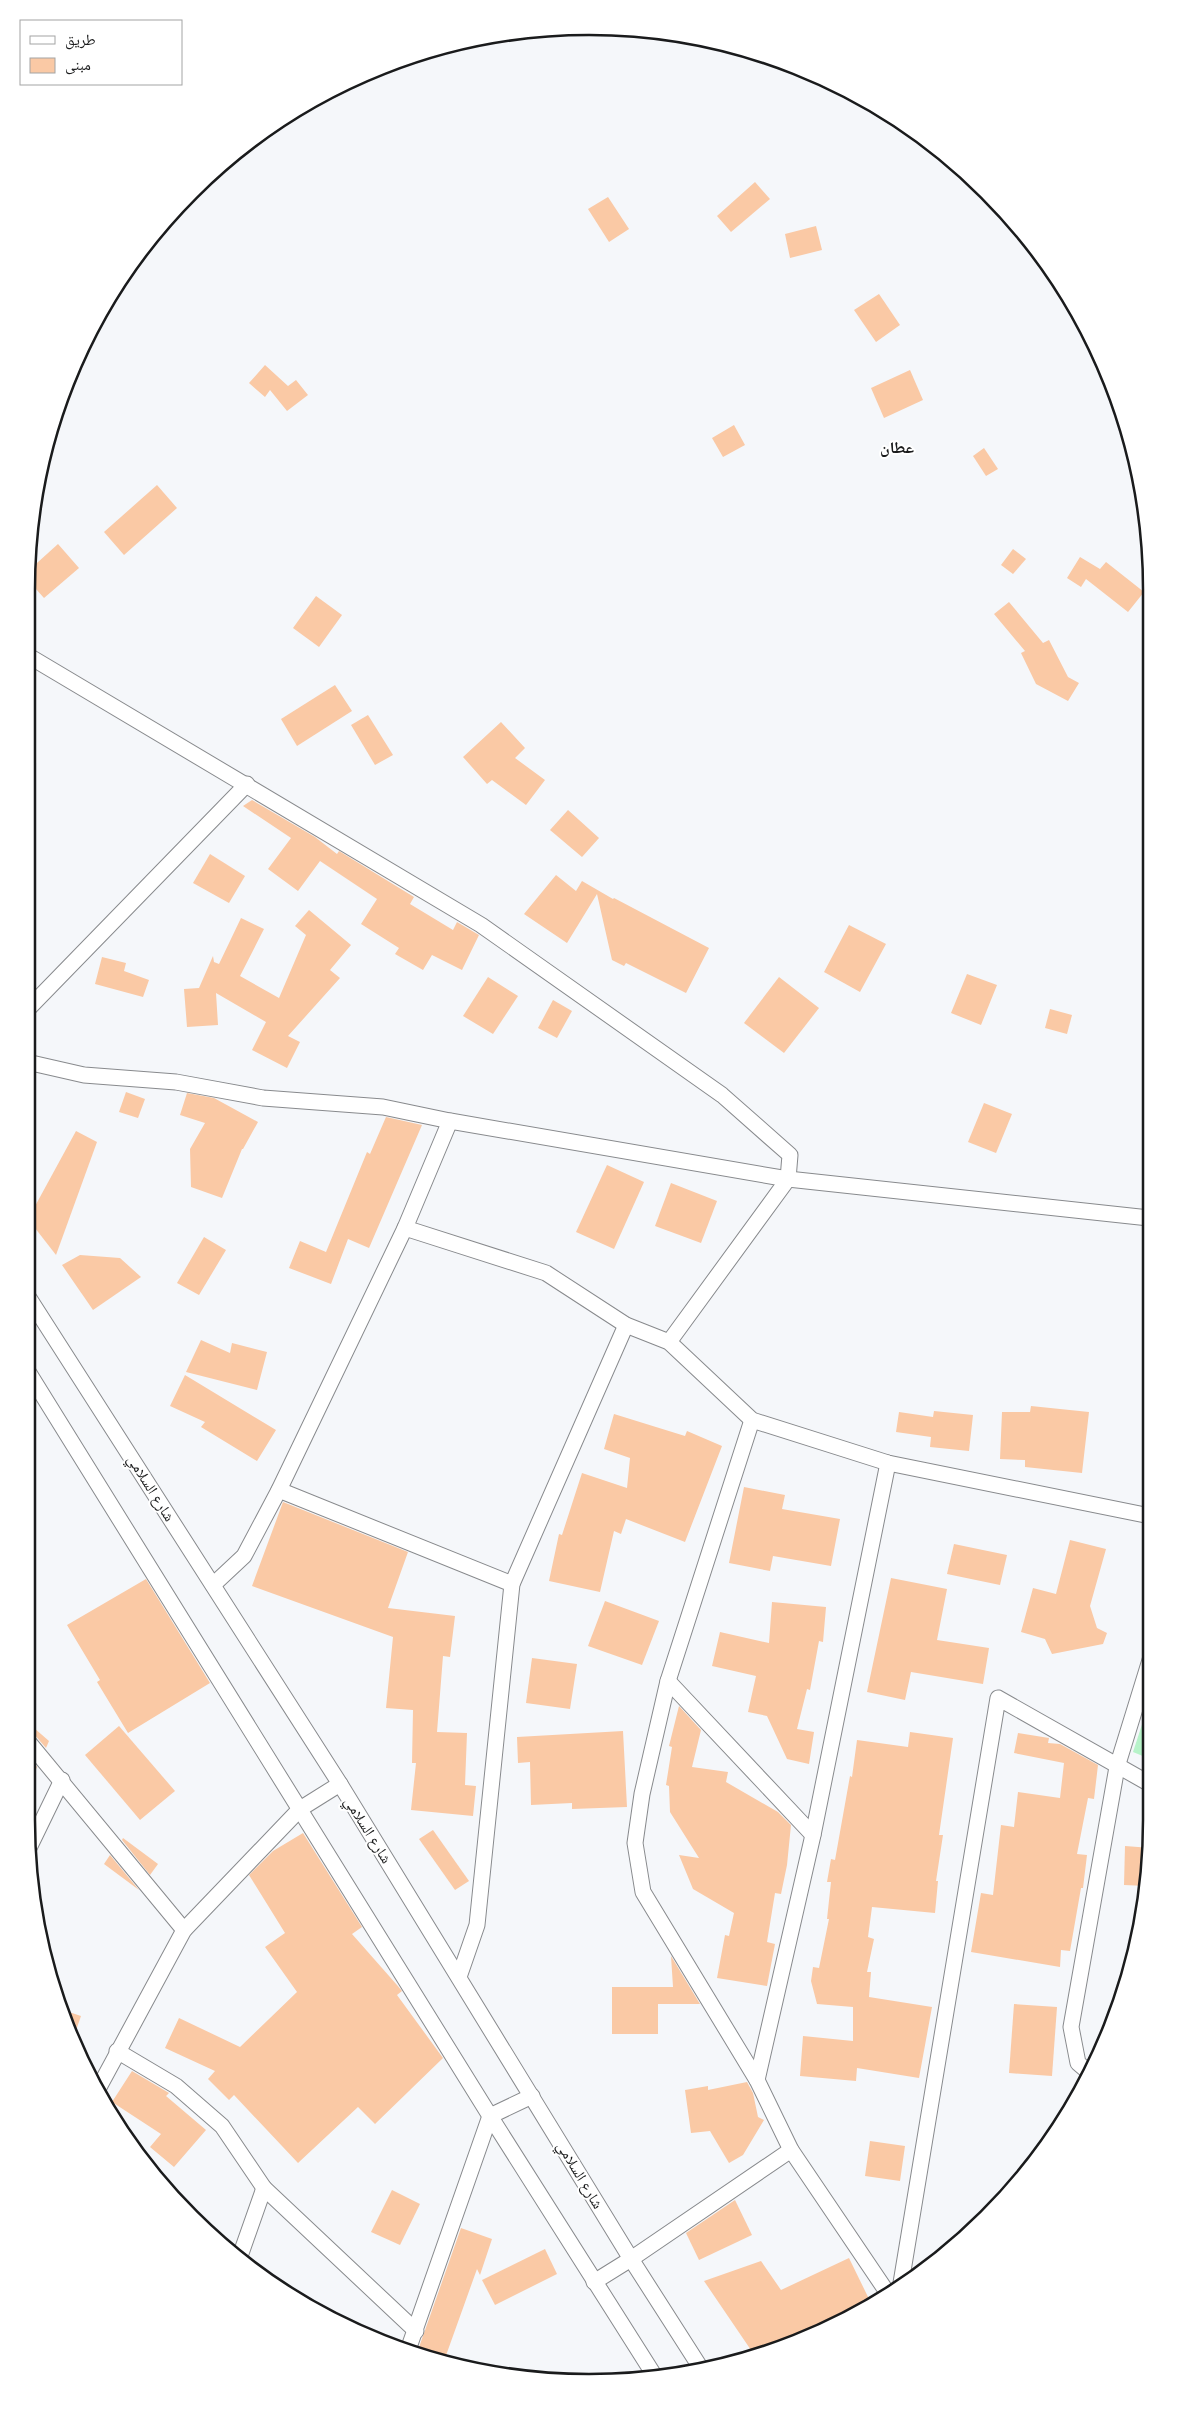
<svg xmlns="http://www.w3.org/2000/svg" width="1178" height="2409" font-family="'Fira Sans','Noto Naskh Arabic',sans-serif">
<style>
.green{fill:#b7f3c9}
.building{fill:#fac9a5}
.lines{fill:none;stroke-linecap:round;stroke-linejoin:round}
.street-casing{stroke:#888a8d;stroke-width:17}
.street{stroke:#fff;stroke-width:15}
.labels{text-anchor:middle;stroke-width:4;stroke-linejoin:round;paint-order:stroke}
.street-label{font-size:15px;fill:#1a1b1c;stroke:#fff}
.neighbourhood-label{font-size:16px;font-weight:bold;fill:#1a1b1c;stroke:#fff}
.rim{fill:none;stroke:#1a1b1c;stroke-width:2.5}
</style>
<rect width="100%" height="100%" fill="#f5f7fa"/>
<polygon class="green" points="1150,1700 1150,1759 1133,1752"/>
<g class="building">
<polygon points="755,182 770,199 731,232 717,216"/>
<polygon points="608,197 629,229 609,242 588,209"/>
<polygon points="816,226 822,250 790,258 785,234"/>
<polygon points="879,294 900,325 876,342 854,310"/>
<polygon points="265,365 288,386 296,380 308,395 287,411 270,390 265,397 249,383"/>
<polygon points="910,370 923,400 884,418 871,388"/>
<polygon points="734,425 745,445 723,457 712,438"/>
<polygon points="984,448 998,469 986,476 973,456"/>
<polygon points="157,485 177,508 124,555 104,532"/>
<polygon points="58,544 79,568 44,598 27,579 27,572"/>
<polygon points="1013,549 1026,559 1013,574 1001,565"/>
<polygon points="1080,557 1100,569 1106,562 1144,592 1128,612 1086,579 1081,587 1067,578"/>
<polygon points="316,596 342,615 319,647 293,628"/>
<polygon points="1009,602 1043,643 1049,640 1068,677 1079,683 1068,701 1036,684 1021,653 1025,651 994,614"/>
<polygon points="335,685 352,711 297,746 281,719"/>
<polygon points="368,715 393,755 375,765 351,725"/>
<polygon points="501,722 525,748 515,758 545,780 526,805 492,780 487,784 463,757"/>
<polygon points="252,800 315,837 337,854 339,851 414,897 410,904 453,930 457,922 479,935 462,970 432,955 423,970 395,954 399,948 361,924 377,899 320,861 298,891 268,869 291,838 243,806"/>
<polygon points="568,810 599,838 582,857 550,830"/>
<polygon points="210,854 245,876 229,903 193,883"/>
<polygon points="556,875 576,891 582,881 613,899 614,898 709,948 686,993 626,963 624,966 612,960 597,894 567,943 524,914"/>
<polygon points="309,910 351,945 330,970 340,978 288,1036 300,1042 287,1068 252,1050 266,1022 216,993 218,1025 187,1027 184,989 199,988 213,956 214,962 219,964 241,918 264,929 240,976 279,998 306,935 295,926"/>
<polygon points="849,925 886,944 860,992 824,972"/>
<polygon points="102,957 126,963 124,971 149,980 143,997 95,984"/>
<polygon points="967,974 997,985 981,1025 951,1013"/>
<polygon points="488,977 518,996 493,1034 463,1016"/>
<polygon points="779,977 819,1008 784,1053 744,1023"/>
<polygon points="553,1000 572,1011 557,1038 538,1028"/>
<polygon points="1050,1009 1072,1015 1067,1034 1045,1028"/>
<polygon points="126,1092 145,1099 138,1118 119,1112"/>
<polygon points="187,1093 214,1098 258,1122 243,1149 242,1149 222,1198 191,1187 190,1149 205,1123 180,1115"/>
<polygon points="984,1103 1012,1114 996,1153 968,1142"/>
<polygon points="386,1117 422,1125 369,1248 348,1239 331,1284 289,1268 300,1241 326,1252 367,1152 370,1154"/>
<polygon points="76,1131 97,1142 56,1255 28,1219"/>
<polygon points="607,1165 644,1182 614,1249 576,1232"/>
<polygon points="671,1183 717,1201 701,1243 655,1226"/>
<polygon points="204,1237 226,1250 199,1295 177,1283"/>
<polygon points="80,1255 120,1258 141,1277 93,1310 62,1265"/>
<polygon points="201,1340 230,1353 232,1343 267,1352 257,1390 186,1372"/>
<polygon points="185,1375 276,1430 257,1461 201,1427 205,1422 170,1406"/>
<polygon points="1031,1406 1089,1412 1082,1473 1025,1467 1025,1460 1000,1459 1002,1412 1030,1412"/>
<polygon points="934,1411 973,1415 969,1451 930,1447 931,1437 896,1432 899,1412 933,1417"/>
<polygon points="614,1414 685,1436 687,1431 722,1446 685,1542 626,1519 621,1534 614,1531 600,1592 549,1581 559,1534 562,1535 582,1473 627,1488 630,1458 604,1449"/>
<polygon points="744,1487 785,1495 782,1509 840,1519 831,1566 773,1556 770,1571 729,1563"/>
<polygon points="283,1502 408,1552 388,1608 455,1616 450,1657 443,1656 437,1732 467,1733 465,1785 476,1786 473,1816 411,1810 416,1763 412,1763 413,1710 386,1708 393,1637 252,1586"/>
<polygon points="1070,1540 1106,1549 1090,1606 1097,1628 1107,1633 1103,1644 1052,1654 1045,1639 1021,1632 1033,1588 1056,1594"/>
<polygon points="954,1544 1007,1555 1000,1585 947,1574"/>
<polygon points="891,1578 947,1589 937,1640 989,1648 983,1684 911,1672 905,1700 867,1692"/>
<polygon points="146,1579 210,1683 128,1733 97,1682 100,1680 67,1625"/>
<polygon points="605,1601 659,1621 642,1665 588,1646"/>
<polygon points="772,1602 826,1607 823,1642 819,1641 810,1690 807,1689 797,1729 814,1732 809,1764 787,1759 767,1716 748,1712 756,1676 712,1666 720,1632 769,1643"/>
<polygon points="532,1658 577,1664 570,1709 526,1703"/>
<polygon points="679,1706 701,1730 692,1767 728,1772 726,1782 778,1812 791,1825 787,1865 781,1894 775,1893 767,1942 775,1944 767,1986 717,1978 725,1935 729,1936 734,1913 693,1889 679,1855 699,1858 670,1812 669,1786 666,1785 672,1747 669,1746"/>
<polygon points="26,1721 49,1741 46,1748 33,1733 26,1730"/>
<polygon points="119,1726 175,1791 140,1820 85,1755"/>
<polygon points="623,1731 627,1807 572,1809 572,1803 531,1805 530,1762 518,1763 517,1737"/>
<polygon points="910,1732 953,1738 939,1835 943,1835 936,1881 938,1881 935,1913 872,1907 868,1937 874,1939 867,1972 871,1972 869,1997 932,2007 919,2078 857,2068 856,2081 800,2076 803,2036 853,2041 853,2007 817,2004 811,1981 813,1967 819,1968 829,1919 827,1919 831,1882 827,1882 831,1859 835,1860 850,1776 852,1777 857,1740 908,1747"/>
<polygon points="1018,1733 1049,1738 1048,1743 1060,1744 1098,1765 1094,1799 1088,1798 1077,1854 1087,1855 1083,1888 1081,1888 1070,1951 1061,1950 1060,1967 971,1952 981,1893 993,1895 1001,1825 1014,1827 1018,1792 1060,1798 1064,1763 1014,1753"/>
<polygon points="26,1754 37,1767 26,1788"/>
<polygon points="433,1830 469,1881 455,1890 419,1839"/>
<polygon points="303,1833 362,1927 352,1934 397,1985 402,1991 397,1995 443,2058 375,2124 358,2107 298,2163 234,2095 229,2100 208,2079 215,2071 165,2048 179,2018 240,2047 297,1992 265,1947 285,1933 249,1875 273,1851"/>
<polygon points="123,1838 158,1864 150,1875 122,1840"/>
<polygon points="1125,1846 1151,1848 1146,1886 1124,1885"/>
<polygon points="110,1855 139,1890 104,1864"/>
<polygon points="671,1956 700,2004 658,2004 658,2034 612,2034 612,1987 673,1987"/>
<polygon points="1014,2004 1057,2007 1052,2076 1009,2073"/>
<polygon points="60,2009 81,2016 73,2039 66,2024"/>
<polygon points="132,2071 169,2093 166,2096 206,2130 174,2167 150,2147 161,2134 112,2102"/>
<polygon points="747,2082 753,2093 758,2117 764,2120 743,2155 729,2163 710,2131 691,2133 685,2090 708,2086 708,2090"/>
<polygon points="870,2141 905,2146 900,2181 865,2176"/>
<polygon points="392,2190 420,2204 400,2245 371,2232"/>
<polygon points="735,2200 752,2235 699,2260 686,2233"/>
<polygon points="461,2228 492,2239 480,2275 477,2269 444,2361 417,2353"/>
<polygon points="545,2249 557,2274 495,2305 482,2280"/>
<polygon points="849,2258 869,2299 807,2329 811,2335 755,2356 704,2281 761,2261 781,2290"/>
</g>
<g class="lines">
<defs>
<g id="street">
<polyline points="27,655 481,925 722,1095 790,1155 788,1179 669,1342"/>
<polyline points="27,1010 247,784"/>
<polyline points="27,1062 84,1075 176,1082 263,1098 383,1107 450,1121 788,1179 1149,1218"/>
<polyline points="405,1228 546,1273 626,1325 669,1342 752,1420 888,1463 1150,1516"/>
<polyline points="27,1295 340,1784 631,2259 702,2370"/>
<polyline points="27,1370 490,2116 656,2378"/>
<polyline points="752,1420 668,1681 642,1794 635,1843 643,1892 757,2080 791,2150 889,2295"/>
<polyline points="279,1490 512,1584"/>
<polyline points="213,1585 244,1556 279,1490 405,1228 450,1121"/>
<polyline points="668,1681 813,1835"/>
<polyline points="26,1739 184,1930"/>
<polyline points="29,1848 62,1780"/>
<polyline points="459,1977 477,1925 512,1584 626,1325"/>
<polyline points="117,2051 176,2086 222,2126 264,2188"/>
<polyline points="1091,2074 1078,2063 1071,2027 1117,1767 1150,1660"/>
<polyline points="757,2080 813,1835 888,1463"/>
<polyline points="97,2091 184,1930 300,1809 340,1784"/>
<polyline points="239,2259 264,2188 416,2331"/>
<polyline points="594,2282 631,2259 791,2150"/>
<polyline points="900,2289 998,1698 1150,1784"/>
<polyline points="408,2350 490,2116 532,2096"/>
</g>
</defs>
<use href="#street" class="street-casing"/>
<use href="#street" class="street"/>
</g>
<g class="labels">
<g class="street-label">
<text transform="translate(151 1488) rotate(58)" y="5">شارع السلامي</text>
<text transform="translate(368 1830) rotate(58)" y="5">شارع السلامي</text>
<text transform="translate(580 2175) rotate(59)" y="5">شارع السلامي</text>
</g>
<g class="neighbourhood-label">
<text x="897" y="453">عطان</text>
</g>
</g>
<path d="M0 0H1178V2409H0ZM589 35H589A554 554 0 0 1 1143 589V1820A554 554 0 0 1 589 2374H589A554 554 0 0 1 35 1820V589A554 554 0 0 1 589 35Z" fill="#fff" fill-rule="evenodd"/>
<path class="rim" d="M589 35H589A554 554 0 0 1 1143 589V1820A554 554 0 0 1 589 2374H589A554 554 0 0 1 35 1820V589A554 554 0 0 1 589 35Z"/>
<rect x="20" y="20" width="162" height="65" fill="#ffffff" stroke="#a3a4a4"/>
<rect x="30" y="36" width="25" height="8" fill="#ffffff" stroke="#a3a4a4"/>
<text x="65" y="45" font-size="15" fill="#1a1b1c">طريق</text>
<rect x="30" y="58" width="25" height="15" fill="#fac9a5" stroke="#a3a4a4"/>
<text x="65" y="70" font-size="15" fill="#1a1b1c">مبنى</text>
</svg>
